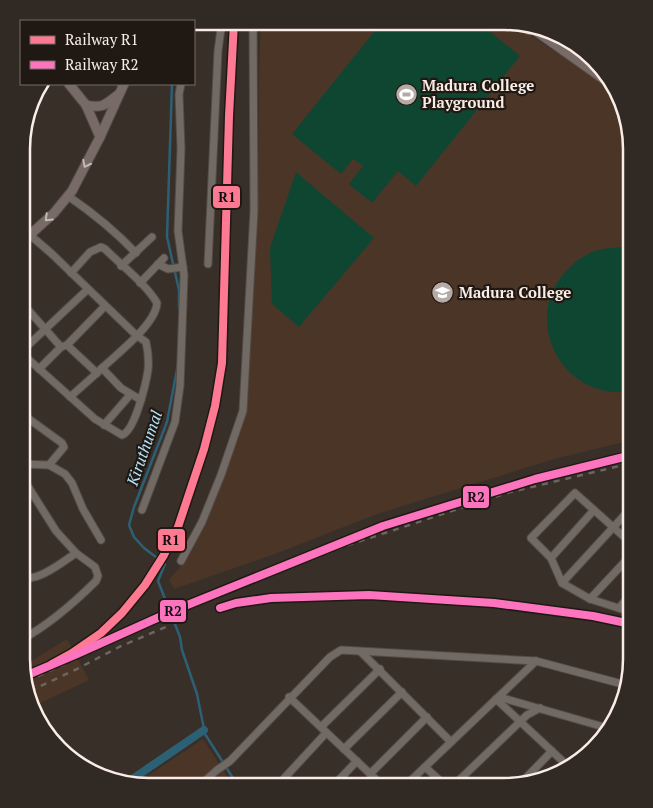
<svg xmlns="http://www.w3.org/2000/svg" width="653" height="808" font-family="'PT Serif',serif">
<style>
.built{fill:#4b3527}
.green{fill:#0f4632}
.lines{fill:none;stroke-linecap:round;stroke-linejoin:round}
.stream{stroke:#2c6075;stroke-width:2.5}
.canal{stroke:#2c6075;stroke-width:8}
.minor-casing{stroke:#544b45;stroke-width:9}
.major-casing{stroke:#544b45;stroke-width:11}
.minor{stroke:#716a64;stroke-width:7}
.major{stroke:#786b67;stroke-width:9}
.rail{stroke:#6d6660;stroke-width:2.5;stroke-dasharray:6 6;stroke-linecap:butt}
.rail-1-casing{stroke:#201813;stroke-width:11}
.rail-2-casing{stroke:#201813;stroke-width:11}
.rail-1{stroke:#fe7a93;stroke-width:8}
.rail-2{stroke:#fc73be;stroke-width:8}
.oneway{stroke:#c6b9b3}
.labels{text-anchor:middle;stroke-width:4.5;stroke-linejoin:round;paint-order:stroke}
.poi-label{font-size:15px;font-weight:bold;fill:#faede6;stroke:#201813;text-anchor:start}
.water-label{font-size:16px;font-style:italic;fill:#b4e5fc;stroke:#201813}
.rim{fill:none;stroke:#faede6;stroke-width:2.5}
.line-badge{stroke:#201813;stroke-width:2}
.pale-badge-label{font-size:14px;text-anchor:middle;font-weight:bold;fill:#111}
</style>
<rect width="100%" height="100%" fill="#392f29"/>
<g class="built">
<polygon points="261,22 510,22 617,92 632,148 632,440 554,459 377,514 275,554 174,589 169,580 189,556 208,519 238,439 248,396 258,192 259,70"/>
<polygon points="67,639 89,680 34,706 23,666"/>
<polygon points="203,739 233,786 140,786 134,785"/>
</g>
<g class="green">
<polygon points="382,22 478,22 520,56 416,186 398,171 372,203 349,184 363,166 353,159 341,174 292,134"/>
<polygon points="296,172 374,238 299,327 272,304 270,248"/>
<path d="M 621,247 L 632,249 L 632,391 C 562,403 518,317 569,268 C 577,260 587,253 598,250 C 605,248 613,248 621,247 Z"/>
</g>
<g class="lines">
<g class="stream">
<polyline points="172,84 167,237 179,290 179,308"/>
<polyline points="178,364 167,422 134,507 129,525 134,537 144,548 165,564 158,581 180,637 182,650 197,694 205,734 238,786"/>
</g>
<polyline class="canal" points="128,782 204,730"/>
<defs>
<g id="minor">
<polyline points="516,22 529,31"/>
<path d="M 68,196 C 93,213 115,231 136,253"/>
<path d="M 22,225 L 30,235 L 52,254 L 136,335 L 146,342 C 148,351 149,360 148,370 C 146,383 135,431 122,435 L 95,419 L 27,358 L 22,351 L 88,289"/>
<polyline points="158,264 168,269 183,267"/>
<polyline points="208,264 218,51 222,21"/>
<polyline points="121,266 152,237"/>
<path d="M 71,273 L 90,252 L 101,247 L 105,249 C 120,264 147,285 157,303 C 156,324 117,354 102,368"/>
<polyline points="140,283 164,258"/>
<polyline points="22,303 61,347 67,345 97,373 102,368 121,388 141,400"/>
<polyline points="67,345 105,306"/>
<polyline points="39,369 61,347"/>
<polyline points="70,397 97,373"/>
<polyline points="22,414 62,443 64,447 49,465"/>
<polyline points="104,425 130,395"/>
<polyline points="22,464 49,465 65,474 72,483 83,509 101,540"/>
<polyline points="142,510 175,422 180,386 184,275 178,231 181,149 179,94 181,84"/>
<polyline points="551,558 594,510"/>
<polyline points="181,561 202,522 221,475 243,411 254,211 253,22"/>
<path d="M 21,576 C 34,585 64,561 76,553"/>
<polyline points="562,583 632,507"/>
<polyline points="590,599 632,554"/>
<polyline points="619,608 631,594"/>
<polyline points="631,612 590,599 562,583 551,558 531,538 575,493 632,544"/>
<path d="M 21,640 C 50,624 73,604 96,581 L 98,576 L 95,567 L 76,553 L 56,531 L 22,477"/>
<polyline points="361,652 451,742"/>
<polyline points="289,697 383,786"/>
<polyline points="499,697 611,729"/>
<polyline points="496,699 570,768"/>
<polyline points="321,727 380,669"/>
<polyline points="344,749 402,692"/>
<polyline points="425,767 446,786"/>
<polyline points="370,774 427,717"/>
<polyline points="520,784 552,751"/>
<polyline points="199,786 217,770 230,761 330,657 341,650 536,661 626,685"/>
<polyline points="277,786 326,733"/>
<polyline points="333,786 357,761"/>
<polyline points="405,786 536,661"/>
<polyline points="453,786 527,715 540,708"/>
</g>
<g id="major">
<polyline points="526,24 615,87"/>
<polyline points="558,36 590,59"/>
<polyline points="69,84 86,105 100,137"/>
<path d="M 86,105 C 103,109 106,104 119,94"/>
<polyline points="22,242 54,213 72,191 100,137 124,84"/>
</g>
</defs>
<use href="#minor" class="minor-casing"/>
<use href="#major" class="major-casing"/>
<use href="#minor" class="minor"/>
<use href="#major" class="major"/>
<g class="rail">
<polyline points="516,485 632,455"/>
<polyline points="52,664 72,653 101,633 122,613 145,585 164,555 178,527 204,449 215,406 222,363 229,116 234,22"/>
<polyline points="27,681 178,613 336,549 507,493 632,463"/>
<polyline points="30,691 77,669 119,647 168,626"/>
</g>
<defs>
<polyline id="rail-1" points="52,664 72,653 101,633 122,613 145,585 164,555 178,527 204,449 215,406 222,363 229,116 234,22"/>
<g id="rail-2">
<polyline points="220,608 236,603 271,598 369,595 494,603 593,616 631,624"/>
<polyline points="25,676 77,654 175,610 383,526 535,479 632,455"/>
</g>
</defs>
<use href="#rail-1" class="rail-1-casing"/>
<use href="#rail-2" class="rail-2-casing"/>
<use href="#rail-1" class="rail-1"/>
<use href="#rail-2" class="rail-2"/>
</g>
<defs><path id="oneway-chevron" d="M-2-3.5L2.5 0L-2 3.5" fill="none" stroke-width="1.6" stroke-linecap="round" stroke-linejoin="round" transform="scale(1.25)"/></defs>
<g class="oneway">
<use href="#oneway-chevron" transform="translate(86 164) rotate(117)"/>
<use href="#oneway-chevron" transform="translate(48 218) rotate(136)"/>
</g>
<defs>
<symbol id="stadium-disc" viewBox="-11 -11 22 22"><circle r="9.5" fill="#b6aaa4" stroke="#201813"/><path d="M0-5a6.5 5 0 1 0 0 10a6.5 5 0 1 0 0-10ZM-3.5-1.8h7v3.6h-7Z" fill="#fff"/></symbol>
<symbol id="university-disc" viewBox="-11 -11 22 22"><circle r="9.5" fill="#b6aaa4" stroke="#201813"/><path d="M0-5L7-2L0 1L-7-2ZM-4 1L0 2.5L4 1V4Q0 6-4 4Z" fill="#fff"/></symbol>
</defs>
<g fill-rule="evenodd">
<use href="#stadium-disc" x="394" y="82" width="25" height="25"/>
<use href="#university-disc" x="430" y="280" width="25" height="25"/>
</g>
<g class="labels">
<g class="poi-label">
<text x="422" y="91">Madura College<tspan x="422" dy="17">Playground</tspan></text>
<text x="459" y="298">Madura College</text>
</g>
<g class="water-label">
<text transform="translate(144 448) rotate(-71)" y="6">Kiruthumal</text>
</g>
</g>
<path d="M0 0H653V808H0ZM149 30H504A119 119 0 0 1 623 149V659A119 119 0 0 1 504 778H149A119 119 0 0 1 30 659V149A119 119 0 0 1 149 30Z" fill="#312924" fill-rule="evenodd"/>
<path class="rim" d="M149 30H504A119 119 0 0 1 623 149V659A119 119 0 0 1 504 778H149A119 119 0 0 1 30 659V149A119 119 0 0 1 149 30Z"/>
<g class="line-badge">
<rect x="212" y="185" width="29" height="24" rx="5" fill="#fe7a93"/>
<rect x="462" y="485" width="28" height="24" rx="5" fill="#fc73be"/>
<rect x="157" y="528" width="29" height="24" rx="5" fill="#fe7a93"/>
<rect x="159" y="599" width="28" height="24" rx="5" fill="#fc73be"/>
</g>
<g class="pale-badge-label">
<text x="227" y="202">R1</text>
<text x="476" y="502">R2</text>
<text x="171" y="545">R1</text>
<text x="173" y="616">R2</text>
</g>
<rect x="20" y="20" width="175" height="65" fill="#201813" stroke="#776d67"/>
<rect x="30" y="36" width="25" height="8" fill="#fe7a93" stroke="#776d67"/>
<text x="65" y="45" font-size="15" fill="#faede6">Railway R1</text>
<rect x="30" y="61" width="25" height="8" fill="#fc73be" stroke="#776d67"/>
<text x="65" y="70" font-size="15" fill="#faede6">Railway R2</text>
</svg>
